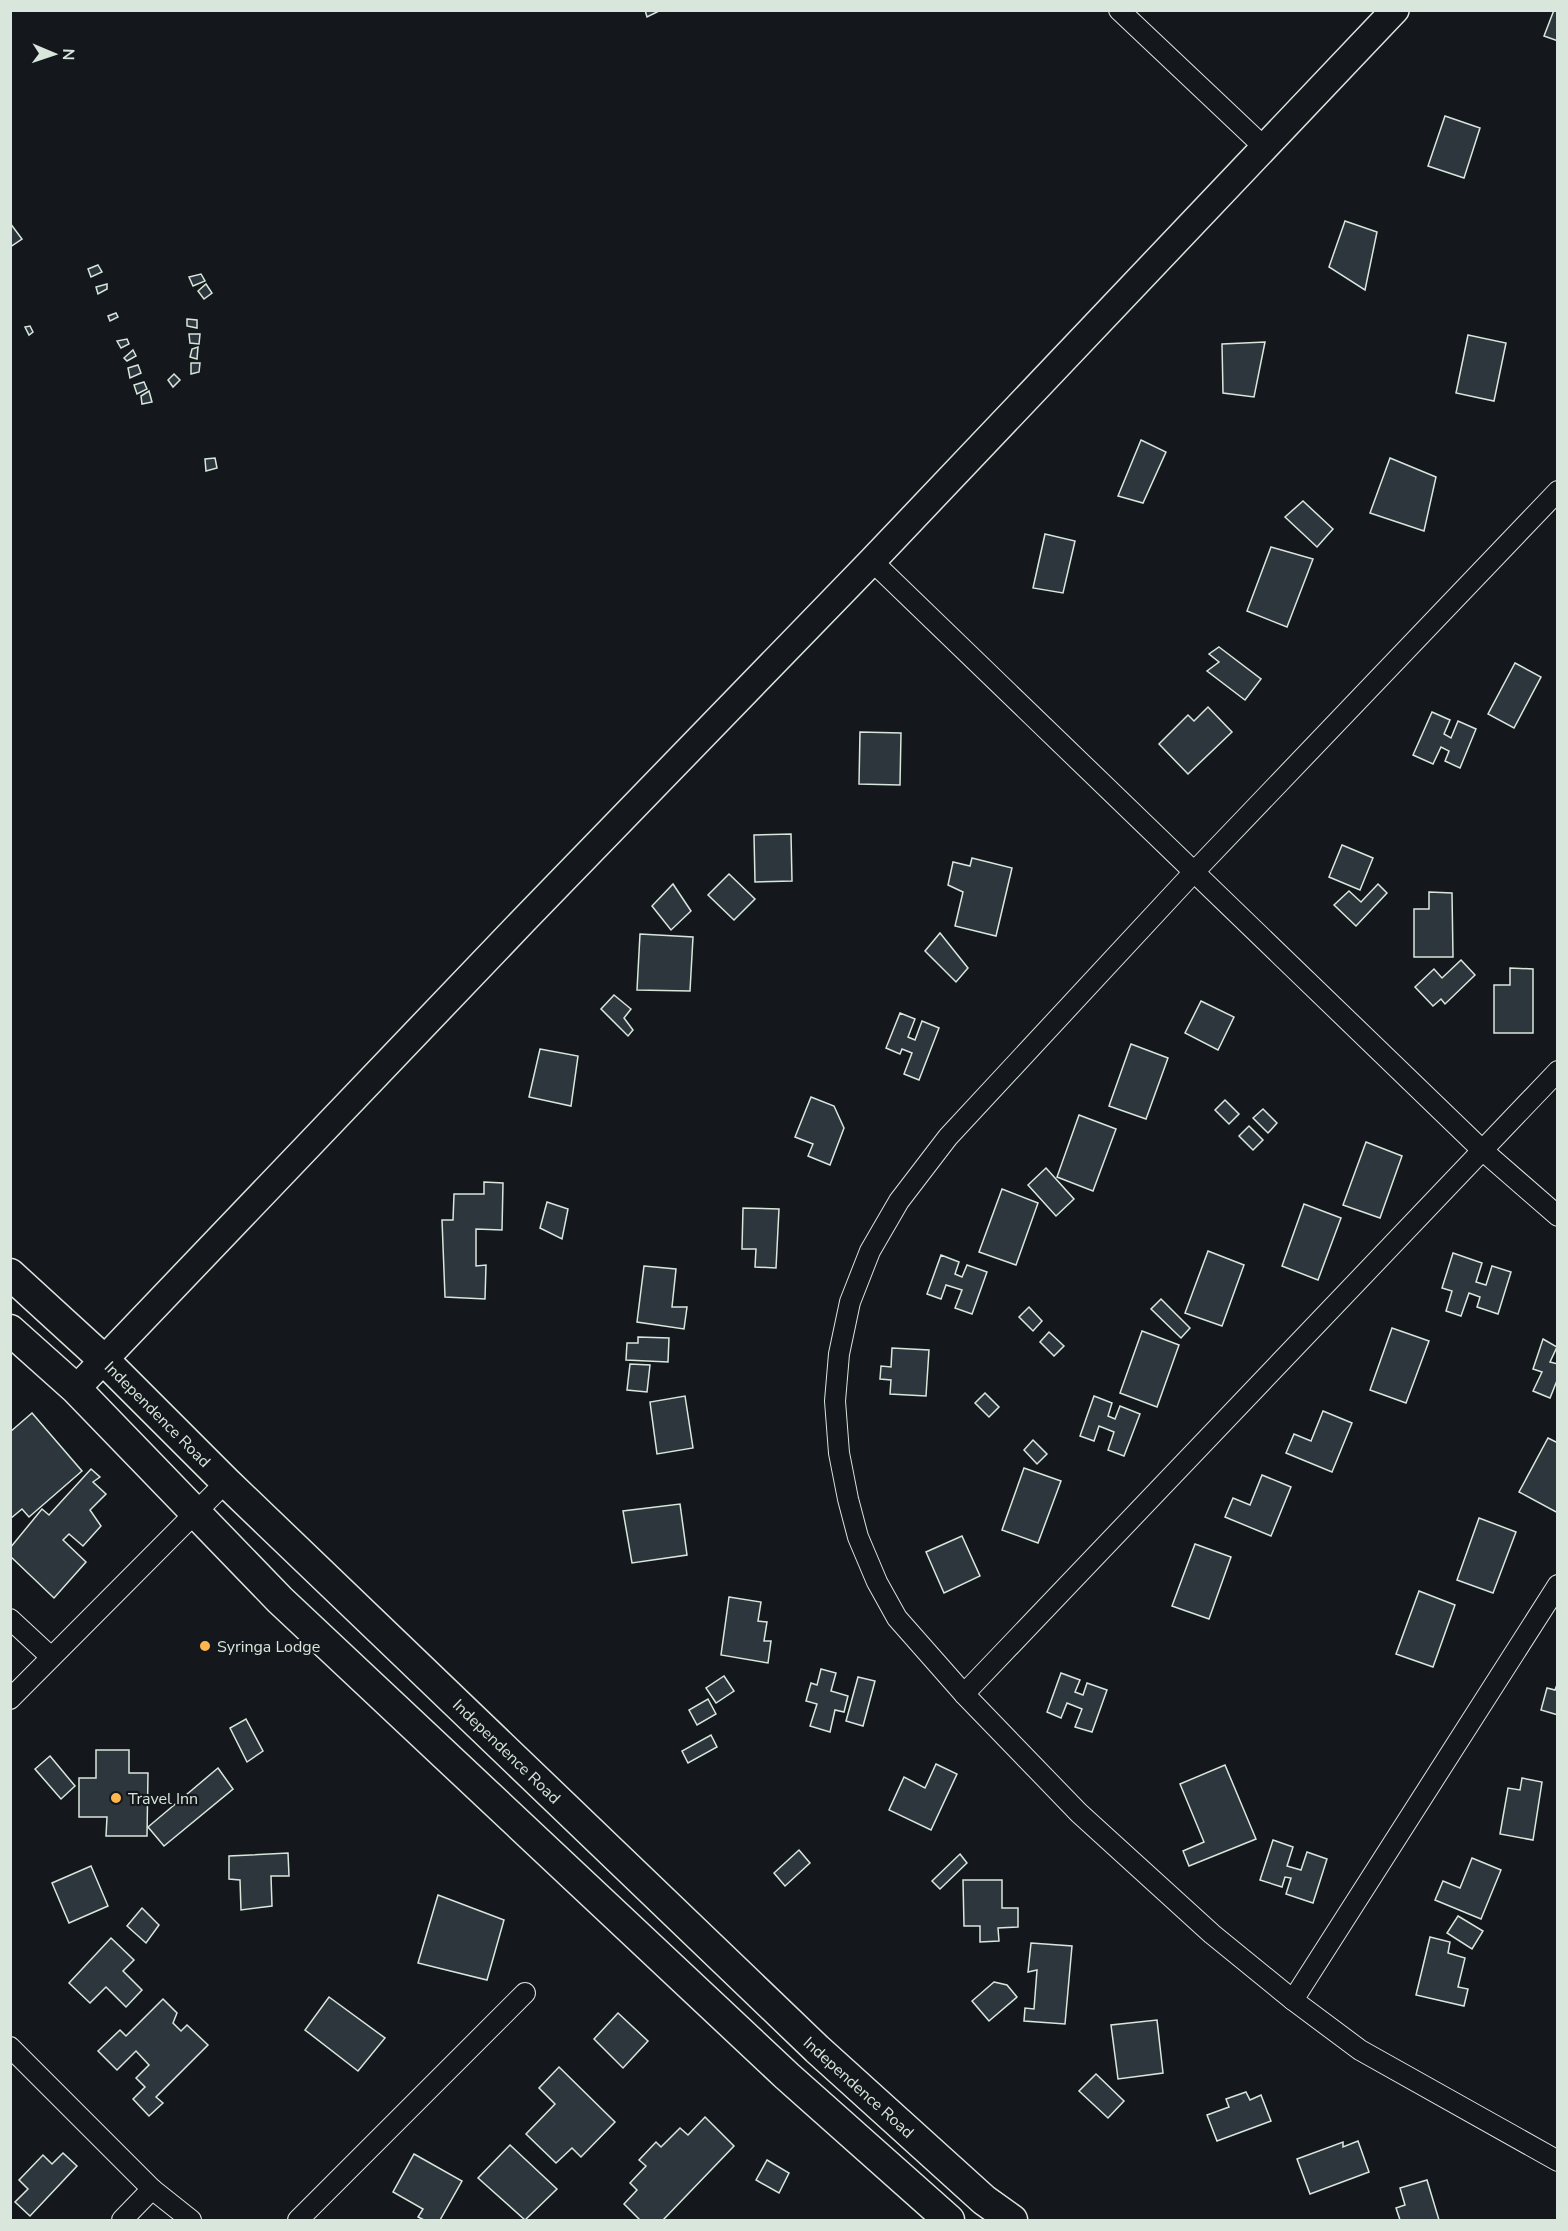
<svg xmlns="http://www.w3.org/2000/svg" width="1568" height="2231" font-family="'Nunito Sans',sans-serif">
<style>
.building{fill:#2c363c;stroke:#d8e6dc;stroke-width:1.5}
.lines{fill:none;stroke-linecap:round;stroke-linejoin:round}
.street-casing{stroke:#d8e6dc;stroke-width:22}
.secondary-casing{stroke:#d8e6dc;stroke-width:30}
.primary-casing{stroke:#d8e6dc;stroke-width:33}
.street{stroke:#14181c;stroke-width:20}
.secondary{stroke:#14181c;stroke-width:27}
.primary{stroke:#14181c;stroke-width:30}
.poi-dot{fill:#ffb74d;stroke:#14181c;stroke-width:2}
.labels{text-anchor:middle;stroke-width:4.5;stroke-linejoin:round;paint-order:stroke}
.street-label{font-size:16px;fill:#d8e6dc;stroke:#14181c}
.poi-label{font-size:16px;fill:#d8e6dc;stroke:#14181c;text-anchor:start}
</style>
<rect width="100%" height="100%" fill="#14181c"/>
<g class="building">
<polygon points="645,10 661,10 647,17"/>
<polygon points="1554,10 1558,10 1558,41 1544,36"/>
<polygon points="1445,116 1480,128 1464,178 1428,166"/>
<polygon points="1345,221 1377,232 1365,290 1329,267"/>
<polygon points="10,223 22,239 10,247"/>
<polygon points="98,265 102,272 91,277 88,269"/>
<polygon points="201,274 205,281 193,286 189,277"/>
<polygon points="107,284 107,289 98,294 96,287"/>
<polygon points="206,284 212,293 204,299 198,291"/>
<polygon points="116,313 118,317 110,321 108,316"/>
<polygon points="187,319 197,320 197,328 187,326"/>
<polygon points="30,326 33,332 29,335 25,327"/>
<polygon points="189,334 200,334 199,344 190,343"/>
<polygon points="1468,335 1506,343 1494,401 1456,393"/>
<polygon points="127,339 129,344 121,348 117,341"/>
<polygon points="1265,342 1254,397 1223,393 1222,344"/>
<polygon points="198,347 197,359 190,357 192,349"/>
<polygon points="133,350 136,356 127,361 124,358"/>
<polygon points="191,363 200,363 199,372 191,374"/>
<polygon points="138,365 141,373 130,378 128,368"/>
<polygon points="174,374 180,380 173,387 168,380"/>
<polygon points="144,382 147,389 137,394 134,385"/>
<polygon points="149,391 152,402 142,404 141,396"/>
<polygon points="1141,440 1166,452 1143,503 1118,496"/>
<polygon points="215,458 217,468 206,471 205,459"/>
<polygon points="1390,458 1436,477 1424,531 1370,513"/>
<polygon points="1303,501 1333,529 1317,547 1285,517"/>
<polygon points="1045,534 1075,541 1063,593 1033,588"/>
<polygon points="1271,547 1313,559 1287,627 1247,611"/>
<polygon points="1219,647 1261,679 1245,700 1207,671 1219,662 1209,654"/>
<polygon points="1515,663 1541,677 1514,728 1488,714"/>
<polygon points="1208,707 1232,732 1188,774 1159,744 1188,715 1194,721"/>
<polygon points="1432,712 1450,720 1444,734 1451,738 1458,721 1476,729 1460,768 1445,761 1449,751 1441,747 1433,764 1413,755"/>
<polygon points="860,732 901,733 900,785 859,784"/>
<polygon points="791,834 792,881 755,882 754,835"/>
<polygon points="1342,845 1373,858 1360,890 1329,877"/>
<polygon points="972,858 1012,868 996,936 955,926 963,892 948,885 953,862 970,866"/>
<polygon points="729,874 755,899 734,920 708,895"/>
<polygon points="673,884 691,911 671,930 652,906"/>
<polygon points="1378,884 1387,893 1356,926 1334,905 1349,891 1361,902"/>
<polygon points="1429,892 1452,893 1453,957 1414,957 1414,909 1429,909"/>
<polygon points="940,933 968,968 956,982 925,951"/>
<polygon points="640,934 693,937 690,991 637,990"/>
<polygon points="1461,960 1475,975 1445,1004 1441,999 1433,1006 1415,987 1434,969 1442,978"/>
<polygon points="1510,968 1533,969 1533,1033 1494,1033 1494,985 1510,985"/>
<polygon points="614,995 631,1009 624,1018 633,1030 628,1036 601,1009"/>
<polygon points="1201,1001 1234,1017 1218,1050 1185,1033"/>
<polygon points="900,1013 915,1019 908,1037 915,1040 922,1021 939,1028 919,1080 904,1074 912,1053 902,1049 900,1054 886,1048"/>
<polygon points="1131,1044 1168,1058 1146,1119 1109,1106"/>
<polygon points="540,1049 578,1056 571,1106 529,1097"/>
<polygon points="811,1097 834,1106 844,1128 830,1165 808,1156 813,1144 795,1137"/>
<polygon points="1225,1100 1239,1114 1229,1124 1215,1110"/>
<polygon points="1263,1109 1277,1123 1268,1133 1253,1118"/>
<polygon points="1079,1115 1116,1129 1093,1191 1057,1177"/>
<polygon points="1249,1126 1263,1140 1253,1150 1239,1136"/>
<polygon points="1366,1142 1402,1156 1380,1218 1343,1205"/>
<polygon points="1046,1168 1074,1199 1056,1216 1028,1185"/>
<polygon points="484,1182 503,1183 502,1230 476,1229 476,1266 486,1265 485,1299 445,1297 442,1220 453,1220 454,1194 484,1194"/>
<polygon points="1002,1189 1038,1203 1016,1265 979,1252"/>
<polygon points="547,1202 568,1209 562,1239 540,1228"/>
<polygon points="1304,1204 1341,1218 1318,1280 1282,1266"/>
<polygon points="743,1208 779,1209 776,1268 755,1267 756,1249 742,1249"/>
<polygon points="1208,1251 1244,1265 1222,1326 1185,1313"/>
<polygon points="1453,1253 1482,1263 1476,1282 1486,1285 1492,1266 1511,1272 1498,1314 1477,1307 1480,1297 1469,1293 1461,1316 1446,1311 1452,1291 1442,1288"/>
<polygon points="941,1255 959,1262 955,1274 962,1277 967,1265 987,1272 972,1314 955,1308 962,1290 946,1285 941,1299 927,1294"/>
<polygon points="644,1266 676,1269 672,1307 687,1307 684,1329 637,1322"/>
<polygon points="1161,1299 1190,1328 1181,1338 1151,1309"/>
<polygon points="1029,1307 1042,1321 1033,1331 1019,1317"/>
<polygon points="1392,1328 1429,1341 1406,1403 1370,1390"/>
<polygon points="1142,1331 1179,1345 1157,1407 1120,1393"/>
<polygon points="1049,1332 1064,1346 1054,1356 1040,1342"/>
<polygon points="638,1337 669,1338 668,1362 626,1360 627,1343 638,1343"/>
<polygon points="1543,1339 1557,1347 1550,1362 1558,1364 1558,1378 1550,1398 1533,1391 1542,1372 1533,1369"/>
<polygon points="892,1348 929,1350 926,1396 890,1394 891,1380 880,1379 881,1366 891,1367"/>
<polygon points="630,1364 650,1365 647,1392 627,1390"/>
<polygon points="985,1393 999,1407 989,1417 975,1403"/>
<polygon points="685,1396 693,1448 657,1454 650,1402"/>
<polygon points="1094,1396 1112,1403 1108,1416 1115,1419 1120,1406 1140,1414 1124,1456 1108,1450 1114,1432 1099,1426 1094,1441 1080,1436"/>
<polygon points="1323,1411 1352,1423 1332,1472 1286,1453 1294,1434 1311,1441"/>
<polygon points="32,1413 82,1471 29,1517 22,1509 10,1519 10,1432"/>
<polygon points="1548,1438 1558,1443 1558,1513 1519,1492"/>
<polygon points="1033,1440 1047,1454 1037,1464 1024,1450"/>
<polygon points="1024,1468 1061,1481 1038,1543 1002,1530"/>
<polygon points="91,1469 100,1477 93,1482 106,1494 90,1510 101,1526 83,1546 69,1534 63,1540 86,1562 54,1598 10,1556 10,1548 42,1509 49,1515"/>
<polygon points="1262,1475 1291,1487 1271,1536 1225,1517 1233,1498 1250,1505"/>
<polygon points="680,1504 687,1555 632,1563 623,1511"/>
<polygon points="1479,1518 1516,1532 1493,1593 1457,1580"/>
<polygon points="962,1536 980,1576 944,1593 926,1552"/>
<polygon points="1195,1544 1231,1557 1209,1619 1172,1606"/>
<polygon points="1419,1591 1455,1605 1433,1667 1396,1654"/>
<polygon points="729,1597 761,1602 758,1621 767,1622 764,1641 771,1641 768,1663 721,1655"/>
<polygon points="821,1669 836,1673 831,1691 848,1696 844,1712 835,1710 830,1732 810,1726 817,1704 806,1701 811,1683 817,1685"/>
<polygon points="1061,1673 1080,1680 1075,1692 1083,1695 1087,1683 1107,1690 1092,1732 1075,1727 1082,1709 1067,1703 1061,1718 1047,1712"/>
<polygon points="724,1676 734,1691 716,1703 706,1688"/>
<polygon points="858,1677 875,1681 863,1726 846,1721"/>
<polygon points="1558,1682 1558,1715 1541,1710 1547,1688 1555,1690"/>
<polygon points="708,1699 716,1714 697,1725 689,1710"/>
<polygon points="246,1719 263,1751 247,1762 230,1728"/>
<polygon points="711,1735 717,1747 688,1763 682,1751"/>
<polygon points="96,1750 129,1750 129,1773 148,1773 147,1836 106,1836 107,1817 79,1817 79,1778 96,1778"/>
<polygon points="50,1756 75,1786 61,1799 35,1769"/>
<polygon points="936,1764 957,1774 931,1830 889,1810 904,1777 925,1788"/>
<polygon points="1225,1765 1256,1839 1189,1866 1183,1851 1204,1842 1180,1784"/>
<polygon points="218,1768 233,1789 164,1846 148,1827"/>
<polygon points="1522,1778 1542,1782 1533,1840 1500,1834 1508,1788 1520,1790"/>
<polygon points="1273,1840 1293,1847 1287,1866 1301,1870 1307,1852 1327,1859 1313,1903 1286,1894 1291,1878 1285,1877 1282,1887 1260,1880"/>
<polygon points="799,1850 810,1863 785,1886 774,1873"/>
<polygon points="288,1853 289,1876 271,1876 272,1906 241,1910 240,1880 229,1879 229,1856"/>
<polygon points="960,1854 967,1863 940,1889 932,1881"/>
<polygon points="1472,1858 1501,1870 1481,1919 1435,1900 1443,1881 1460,1888"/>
<polygon points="91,1866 108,1906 69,1923 52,1883"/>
<polygon points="963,1880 1002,1880 1002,1908 1018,1908 1018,1927 998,1928 999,1941 980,1942 980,1926 964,1926"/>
<polygon points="438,1895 504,1920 487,1980 418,1963"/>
<polygon points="142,1908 159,1925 146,1943 127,1926"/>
<polygon points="1458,1916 1483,1931 1472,1949 1447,1933"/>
<polygon points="1430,1937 1450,1942 1448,1953 1465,1958 1458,1987 1468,1989 1464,2006 1416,1995"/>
<polygon points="111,1938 134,1960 123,1971 142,1990 126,2007 106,1987 90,2003 69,1983"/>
<polygon points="1031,1943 1072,1946 1065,2024 1024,2021 1025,2008 1034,2009 1037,1970 1028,1972"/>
<polygon points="994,1982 1007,1985 1017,1997 989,2021 972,2001"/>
<polygon points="329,1997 385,2038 358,2071 305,2030"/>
<polygon points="163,1999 177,2013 173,2023 181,2031 187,2025 208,2045 156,2097 163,2103 149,2116 133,2099 145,2087 136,2078 149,2065 136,2051 117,2070 98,2051 120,2030 126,2036"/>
<polygon points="618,2013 648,2041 623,2068 594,2039"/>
<polygon points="1157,2020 1163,2073 1118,2079 1111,2025"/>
<polygon points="559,2067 615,2122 581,2157 572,2148 556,2163 526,2134 555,2104 539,2088"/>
<polygon points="1096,2074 1124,2101 1108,2118 1079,2091"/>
<polygon points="1246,2092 1250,2100 1261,2095 1271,2121 1217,2141 1207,2115 1229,2107 1226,2099"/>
<polygon points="705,2117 734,2146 663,2220 640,2220 624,2204 637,2190 630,2183 646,2166 639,2160 656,2142 661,2147 680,2128 688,2135"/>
<polygon points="1358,2141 1369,2172 1310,2194 1297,2159 1343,2142 1343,2147"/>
<polygon points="510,2145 557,2189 525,2220 478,2178"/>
<polygon points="63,2153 77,2166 30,2216 15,2202 28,2189 19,2180 43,2155 52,2164"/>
<polygon points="414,2154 462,2181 440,2220 424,2220 418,2217 423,2209 393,2192"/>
<polygon points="767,2160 789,2173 779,2193 756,2180"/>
<polygon points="1427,2180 1439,2220 1400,2220 1396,2208 1405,2205 1400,2188"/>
</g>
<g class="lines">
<defs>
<g id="street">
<polyline points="1119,10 1264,147"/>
<polyline points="1558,491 1193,873 948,1137 899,1201 870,1251 850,1302 839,1354 835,1401 839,1453 848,1499 858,1537 877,1582 897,1618 964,1694 1079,1813 1212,1934 1293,2000 1360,2050 1558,2161"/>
<polyline points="872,561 1481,1149 1558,1216"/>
<polyline points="10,1619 51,1657"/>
<polyline points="964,1694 1558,1071"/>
<polyline points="10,1699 226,1482"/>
<polyline points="1293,2000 1558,1585"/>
<polyline points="10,2047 152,2189 191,2220"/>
<polyline points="122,2220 152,2189"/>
<polyline points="298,2220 525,1993"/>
</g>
<polyline id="secondary" points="76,1389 523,921 872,561 1395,10"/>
<g id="primary">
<polyline points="10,1274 104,1360 226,1482 817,2049 984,2200 1012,2220"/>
<polyline points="10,1330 76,1389 280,1600 787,2076 949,2220"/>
</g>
</defs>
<use href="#street" class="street-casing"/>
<use href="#secondary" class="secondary-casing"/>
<use href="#primary" class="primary-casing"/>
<use href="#street" class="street"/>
<use href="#secondary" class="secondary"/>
<use href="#primary" class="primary"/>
</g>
<g class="poi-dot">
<circle cx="205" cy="1646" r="6"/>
<circle cx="116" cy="1798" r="6"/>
</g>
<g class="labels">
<g class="street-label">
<text transform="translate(158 1414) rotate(45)" y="6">Independence Road</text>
<text transform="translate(507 1751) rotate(44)" y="6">Independence Road</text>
<text transform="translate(859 2087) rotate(42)" y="6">Independence Road</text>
</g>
<g class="poi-label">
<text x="217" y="1652">Syringa Lodge</text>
<text x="128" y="1804">Travel Inn</text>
</g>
</g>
<rect width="1568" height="2231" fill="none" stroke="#d8e6dc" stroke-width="24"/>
<g transform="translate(54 54) rotate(92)" stroke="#14181c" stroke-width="4.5" paint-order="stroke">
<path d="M0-4.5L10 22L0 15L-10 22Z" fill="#d8e6dc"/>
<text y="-9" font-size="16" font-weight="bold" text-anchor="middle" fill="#d8e6dc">N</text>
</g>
</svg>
